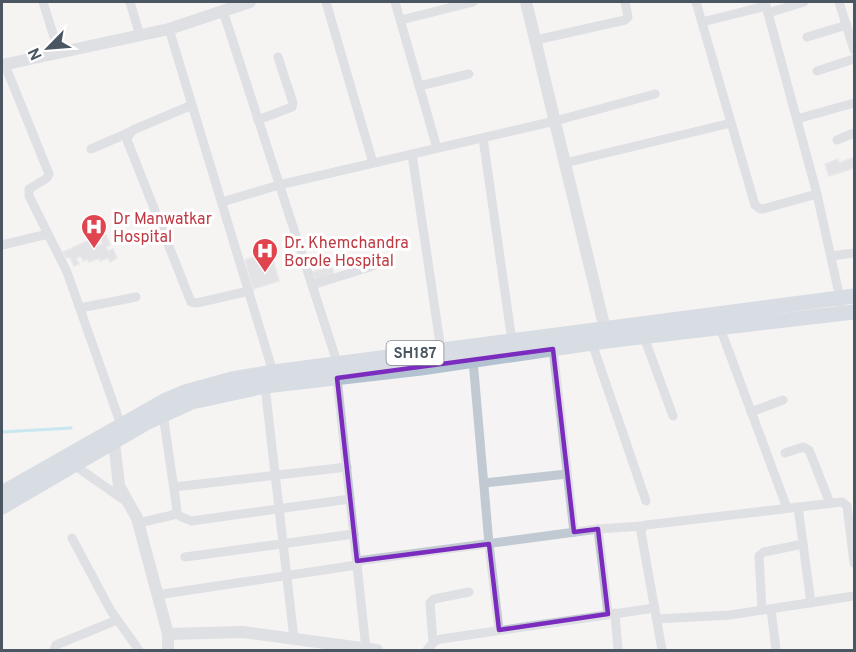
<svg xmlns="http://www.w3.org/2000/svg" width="856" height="652" font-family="Overpass,sans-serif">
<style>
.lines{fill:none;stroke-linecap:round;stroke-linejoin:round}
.stream{stroke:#90daee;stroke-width:3}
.building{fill:#cdcfd5;stroke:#d7d9de;stroke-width:1.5}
.minor{stroke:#c1cad2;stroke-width:9}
.tertiary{stroke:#c1cad2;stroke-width:12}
.primary{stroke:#b3c2d1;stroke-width:15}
.marked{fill:none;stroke:#7b2cbf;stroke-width:4.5;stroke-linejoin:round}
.labels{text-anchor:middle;stroke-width:6;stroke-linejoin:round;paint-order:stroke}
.shield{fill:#fff;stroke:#808990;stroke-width:1.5}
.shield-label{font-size:15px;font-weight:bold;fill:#4a5661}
.health-label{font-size:16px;fill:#be3a42;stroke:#fff;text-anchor:start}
</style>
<rect width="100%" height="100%" fill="#f5f3f3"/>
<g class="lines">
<polyline class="stream" points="2,432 71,428"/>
</g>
<g class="building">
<polygon points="852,158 854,158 854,168 829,176 825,164 838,159 839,163"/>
<polygon points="106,235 110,245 106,247 108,251 113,249 117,258 110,262 108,258 100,261 99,258 89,262 87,259 83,261 81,256 76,258 79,264 74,266 70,257 66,258 63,252 94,238 98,246 103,243 100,238"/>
<polygon points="271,252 279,281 253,289 245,260"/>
<polygon points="331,265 334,274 316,280 313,272"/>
</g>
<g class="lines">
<g class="minor">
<polyline points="43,2 59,53"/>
<polyline points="130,2 140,36"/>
<polyline points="326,2 373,163"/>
<polyline points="395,2 437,148"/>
<polyline points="696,2 755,205 760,209 763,209 817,194"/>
<polyline points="765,2 817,194 841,303"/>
<polyline points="839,2 854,50"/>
<polyline points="223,11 337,362"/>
<polyline points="768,13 804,2"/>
<polyline points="401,20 473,2"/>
<polyline points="702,22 766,6"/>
<polyline points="169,29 273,372"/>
<polyline points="807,37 847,25"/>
<polyline points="536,40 625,20 628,17 625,2"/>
<polyline points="5,65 49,174 47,178 29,189 29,196 67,272 121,425"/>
<polyline points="817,71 854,59"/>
<polyline points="419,86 469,74"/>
<polyline points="192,105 133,130 128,136 127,140 191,302 197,303 249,291"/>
<polyline points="797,119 854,103"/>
<polyline points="258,120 292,107 293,103 278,57"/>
<polyline points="483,138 512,341"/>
<polyline points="837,140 854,133"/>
<polyline points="91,149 130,132"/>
<polyline points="412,154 441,350"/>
<polyline points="565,163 731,123"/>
<polyline points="222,202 279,185 555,121 655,94"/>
<polyline points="2,245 48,234"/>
<polyline points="831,256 854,253"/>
<polyline points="312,285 373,266"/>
<polyline points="80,308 136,297"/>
<polyline points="719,325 787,508"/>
<polyline points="644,337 673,416"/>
<polyline points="592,343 646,501"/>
<polyline points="553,349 574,532"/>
<polyline points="473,360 489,544 499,630"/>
<polyline points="337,378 366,649"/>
<polyline points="265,386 294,639"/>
<polyline points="751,412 783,400"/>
<polyline points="785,453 803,447 809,450 830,503"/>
<polyline points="74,465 127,502"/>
<polyline points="484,483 567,474"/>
<polyline points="174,487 347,467"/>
<polyline points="798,507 811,603"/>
<polyline points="175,514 191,521 350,499"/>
<polyline points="138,523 173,515 177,510 163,414"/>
<polyline points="598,529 608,614"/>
<polyline points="72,538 111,611 139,650"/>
<polyline points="185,557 354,534"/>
<polyline points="357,561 598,529 643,526"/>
<polyline points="157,595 357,565"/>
<polyline points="771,609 776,650"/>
<polyline points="762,610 759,556 764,552 803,544"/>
<polyline points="615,613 618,650"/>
<polyline points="657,619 730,615 854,596"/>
<polyline points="433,643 430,603 434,599 469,592"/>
<polyline points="54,650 56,645 117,620"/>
<polyline points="427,650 435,641 441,639 655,608"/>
<polyline points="662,650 641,532 643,526 646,525 842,502 847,506 854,563"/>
</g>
<g class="tertiary">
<polyline points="526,2 605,329"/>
<polyline points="2,65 169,29 250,2"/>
<polyline points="114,442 119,486 137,518 168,634 243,632 377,650"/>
<polyline points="168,650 168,634"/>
</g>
<g class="primary">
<polyline points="2,493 164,401 185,392 232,379 273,372 854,296"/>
<polyline points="2,507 146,423 192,402 265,386 421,368 606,341 854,312"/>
</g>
</g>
<path d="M0 0H856V652H0ZM 553,349 L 574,532 L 598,529 L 608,614 L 499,630 L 489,544 L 357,561 L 337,378 Z" fill="#f5f3f3" fill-opacity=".55" fill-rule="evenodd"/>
<path class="marked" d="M 553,349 L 574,532 L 598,529 L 608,614 L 499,630 L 489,544 L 357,561 L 337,378 Z"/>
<defs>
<symbol id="hospital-pin" viewBox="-11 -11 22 30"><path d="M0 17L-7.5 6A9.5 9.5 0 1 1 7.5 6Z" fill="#e0444e" stroke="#fff"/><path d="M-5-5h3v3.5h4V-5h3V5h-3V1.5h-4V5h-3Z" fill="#fff"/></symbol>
</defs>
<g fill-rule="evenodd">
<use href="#hospital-pin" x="79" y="212" width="30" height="40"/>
<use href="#hospital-pin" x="250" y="236" width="30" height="40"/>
</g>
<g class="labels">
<rect class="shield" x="386.5" y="341" width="57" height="24" rx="4.5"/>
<g class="shield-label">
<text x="415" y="358">SH187</text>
</g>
<g class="health-label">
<text x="113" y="224">Dr Manwatkar<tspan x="113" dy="18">Hospital</tspan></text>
<text x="284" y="248">Dr. Khemchandra<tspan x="284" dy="18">Borole Hospital</tspan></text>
</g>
</g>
<rect width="856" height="652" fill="none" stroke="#4a5661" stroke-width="6"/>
<g transform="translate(48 48) rotate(245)" stroke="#ffffff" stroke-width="4.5" paint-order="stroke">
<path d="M0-4.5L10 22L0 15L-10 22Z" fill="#4a5661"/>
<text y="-9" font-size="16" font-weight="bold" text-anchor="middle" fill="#4a5661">N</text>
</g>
</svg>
